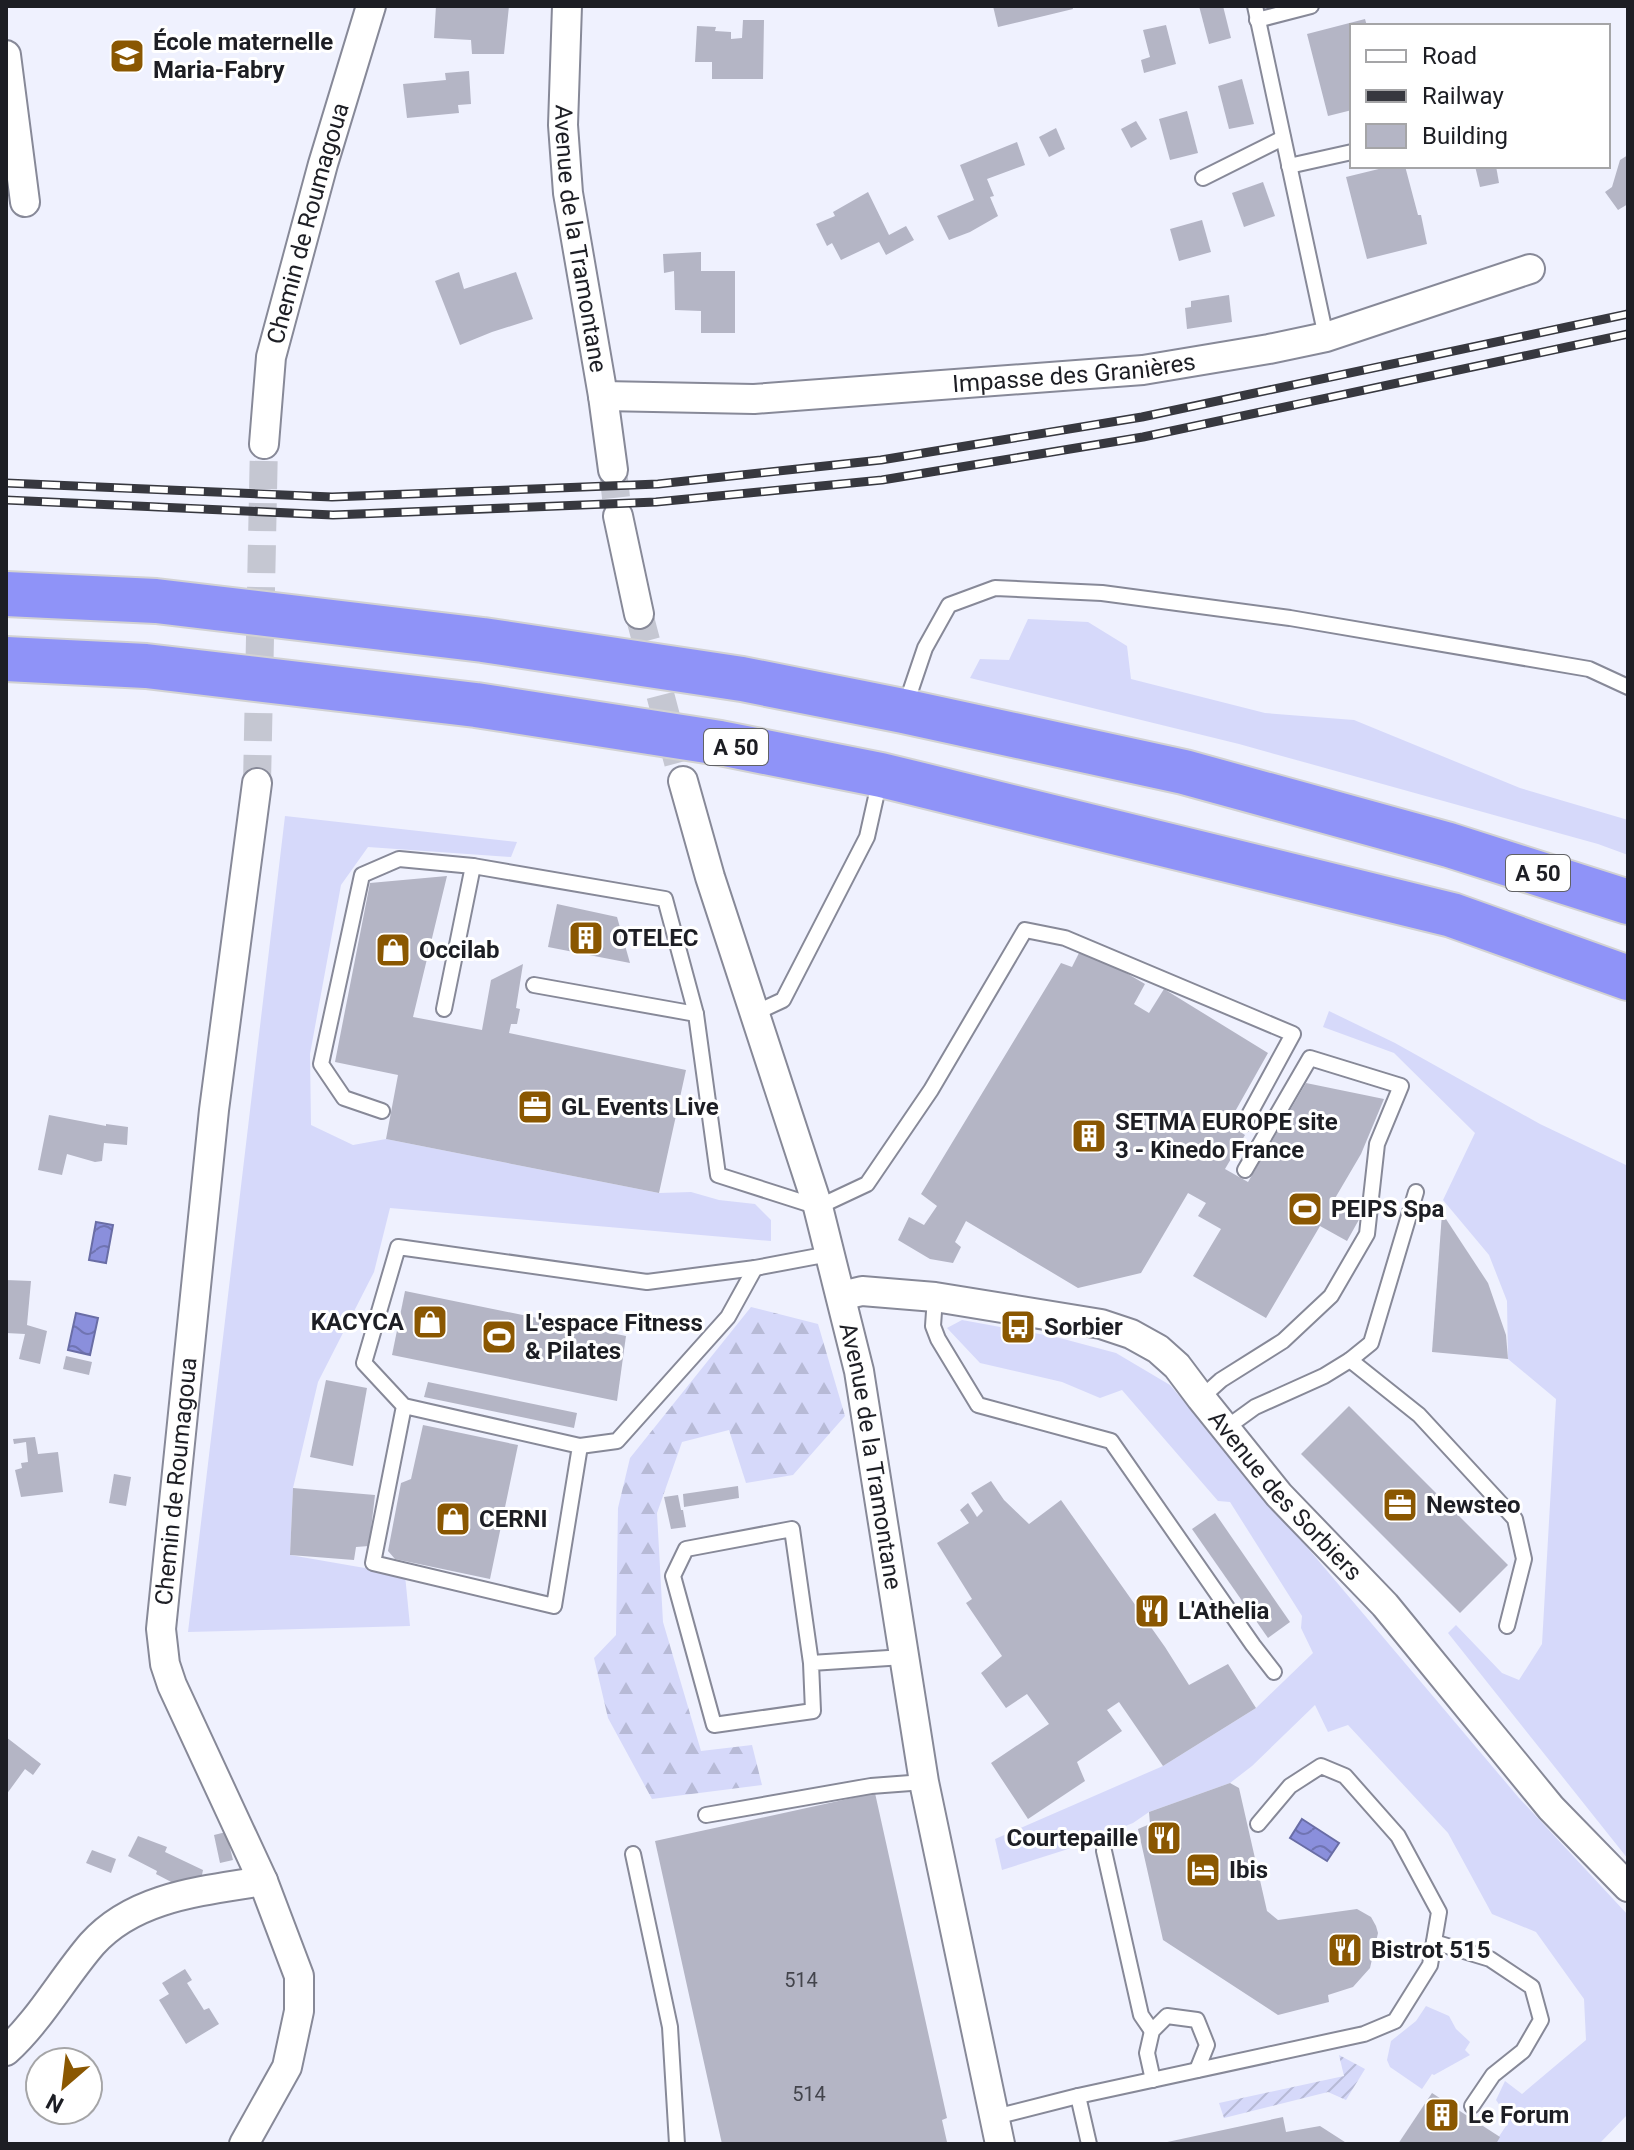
<svg xmlns="http://www.w3.org/2000/svg" width="1634" height="2150" font-family="Roboto,sans-serif">
<style>
.grass{fill:#d6d9fa}
.forest{fill:url(#forest-firs)}
.garden{fill:url(#garden-furrows)}
.water{fill:url(#water-waves);stroke:#696da5;stroke-width:2}
.building{fill:#b4b5c5}
.lines{fill:none;stroke-linecap:round;stroke-linejoin:round}
.street-tunnel{stroke:#c5c7d2;stroke-width:28;stroke-dasharray:28 14;stroke-linecap:butt}
.lane-casing{stroke:#878998;stroke-width:18}
.street-casing{stroke:#878998;stroke-width:32}
.highway-casing{stroke:#d2d2d3;stroke-width:48}
.lane{stroke:#fff;stroke-width:14}
.street{stroke:#fff;stroke-width:28}
.highway{stroke:#8f93f8;stroke-width:44}
.rail-casing{stroke:#37383f;stroke-width:9}
.rail{stroke:#fff;stroke-width:6;stroke-dasharray:18;stroke-linecap:butt}
.labels{text-anchor:middle;stroke-width:6;stroke-linejoin:round;paint-order:stroke}
.number-label{font-size:20px;fill:#43444c}
.shield{fill:#fff;stroke:#616266;stroke-width:2}
.shield-label{font-size:22px;font-weight:bold;fill:#1d1e24}
.poi-label{font-size:24px;font-weight:bold;fill:#1d1e24;stroke:#fff;text-anchor:start}
.street-label{font-size:24px;fill:#1d1e24;stroke:#fff}
</style>
<defs>
<pattern id="forest-firs" width="22" height="20" patternUnits="userSpaceOnUse" patternTransform="scale(2)"><rect width="22" height="20" fill="#d6d9fa"/><path d="M5 1l3.5 6h-7zM16 11l3.5 6h-7z" fill="#b7bad6"/></pattern>
<pattern id="garden-furrows" width="10" height="10" patternUnits="userSpaceOnUse" patternTransform="scale(2)"><rect width="10" height="10" fill="#d6d9fa"/><path d="M-1 1l2-2M0 10L10 0M9 11l2-2" fill="none" stroke="#b7bad6"/></pattern>
<pattern id="water-waves" width="16" height="10" patternUnits="userSpaceOnUse" patternTransform="scale(2)"><rect width="16" height="10" fill="#8a8fdc"/><path d="M0 5q4-4 8 0t8 0" fill="none" stroke="#7074b2"/></pattern>
</defs>
<rect width="100%" height="100%" fill="#eff1fe"/>
<g class="grass">
<polygon points="1028,619 1088,622 1127,646 1131,679 1265,713 1354,720 1520,788 1628,820 1628,855 1598,844 1239,744 970,678 980,659 1009,660"/>
<polygon points="285,816 517,842 511,857 368,847 341,885 310,1054 311,1125 353,1145 386,1139 659,1193 691,1192 719,1200 755,1204 771,1220 771,1241 390,1208 374,1272 318,1382 293,1488 290,1555 405,1575 410,1626 188,1632"/>
<polygon points="1329,1011 1395,1043 1540,1124 1628,1166 1628,1859 1448,1633 1456,1625 1502,1673 1519,1680 1542,1644 1556,1399 1508,1359 1507,1301 1489,1255 1443,1200 1475,1133 1394,1053 1323,1027"/>
<polygon points="962,1320 1056,1337 1116,1353 1170,1385 1519,1798 1628,1915 1628,2114 1599,2144 1494,2144 1510,2120 1496,2100 1505,2081 1522,2094 1586,2040 1584,1999 1536,1932 1492,1914 1448,1833 1348,1725 1328,1732 1315,1705 1252,1766 1230,1783 1149,1812 1133,1823 1065,1850 1002,1870 995,1839 1163,1766 1256,1708 1313,1653 1301,1628 1302,1616 1230,1502 1218,1501 1122,1390 1100,1398 1062,1382 980,1363 947,1328"/>
<polygon points="1426,2006 1449,2016 1456,2029 1470,2042 1465,2050 1470,2055 1434,2075 1432,2074 1422,2089 1390,2067 1387,2060 1391,2041 1416,2021"/>
</g>
<polygon class="forest" points="751,1307 818,1324 845,1416 793,1475 746,1483 729,1430 682,1442 657,1513 663,1622 701,1751 752,1745 762,1785 652,1799 608,1718 594,1658 616,1635 618,1508 630,1458"/>
<polygon class="garden" points="1339,2055 1365,2069 1346,2100 1328,2092 1224,2118 1219,2103 1344,2076"/>
<g class="water">
<polygon points="96,1222 113,1225 106,1263 89,1260"/>
<polygon points="76,1313 98,1318 90,1355 68,1350"/>
<polygon points="1302,1819 1339,1843 1327,1861 1290,1838"/>
</g>
<g class="building">
<polygon points="436,6 509,6 504,54 472,54 471,40 434,38"/>
<polygon points="993,6 1072,6 1073,9 998,27"/>
<polygon points="1199,6 1223,6 1231,38 1209,44"/>
<polygon points="1365,19 1367,26 1352,26 1352,110 1328,116 1307,34"/>
<polygon points="743,20 764,20 763,79 712,79 712,62 695,62 697,26 716,27 715,31 731,32 731,39 742,38"/>
<polygon points="1166,25 1176,64 1144,73 1141,60 1150,57 1143,30"/>
<polygon points="469,71 471,104 458,105 459,113 407,118 403,84 446,80 445,73"/>
<polygon points="1242,79 1254,124 1229,129 1218,86"/>
<polygon points="1187,111 1198,153 1170,160 1159,119"/>
<polygon points="1136,121 1147,139 1131,148 1121,129"/>
<polygon points="1056,128 1065,149 1049,157 1039,137"/>
<polygon points="1017,142 1025,165 987,179 994,196 990,197 998,216 970,232 949,240 937,216 974,200 960,165"/>
<polygon points="1628,155 1628,204 1618,210 1605,192 1612,187 1620,160"/>
<polygon points="1391,166 1405,166 1418,215 1421,215 1427,244 1367,259 1346,177"/>
<polygon points="1475,166 1496,166 1499,183 1480,187"/>
<polygon points="1263,182 1275,216 1244,227 1232,193"/>
<polygon points="868,192 889,235 906,226 914,240 886,255 879,242 841,260 832,243 827,246 816,224 835,216 833,212"/>
<polygon points="1202,220 1211,252 1179,261 1170,229"/>
<polygon points="701,252 701,271 735,271 735,333 701,333 701,311 675,310 674,271 664,273 663,254"/>
<polygon points="459,272 464,289 516,272 533,319 492,332 460,345 435,281"/>
<polygon points="1229,295 1232,322 1187,329 1185,308 1191,307 1191,301"/>
<polygon points="447,876 413,1017 482,1030 491,980 523,964 516,1008 520,1009 517,1024 511,1024 509,1033 686,1070 659,1193 386,1139 398,1075 335,1062 370,883"/>
<polygon points="557,904 617,917 630,963 548,947"/>
<polygon points="1082,947 1145,984 1134,1004 1149,1013 1164,989 1268,1053 1228,1124 1245,1135 1225,1169 1248,1182 1306,1083 1384,1099 1361,1154 1334,1200 1361,1216 1347,1241 1320,1226 1266,1318 1193,1276 1221,1229 1198,1216 1206,1203 1188,1193 1141,1273 1078,1288 966,1221 955,1242 961,1247 953,1263 930,1259 898,1240 909,1217 924,1225 937,1206 921,1194 1061,963 1072,967"/>
<polygon points="49,1115 106,1126 106,1124 128,1127 127,1145 104,1143 102,1161 95,1162 67,1154 62,1175 38,1170"/>
<polygon points="1442,1213 1488,1283 1506,1335 1508,1359 1432,1352"/>
<polygon points="6,1280 31,1281 27,1325 47,1331 40,1364 19,1359 25,1334 6,1333"/>
<polygon points="405,1291 626,1336 617,1401 392,1355"/>
<polygon points="66,1356 92,1362 89,1375 63,1369"/>
<polygon points="326,1380 367,1388 353,1466 310,1457"/>
<polygon points="428,1382 577,1413 574,1428 424,1397"/>
<polygon points="1349,1406 1508,1565 1460,1613 1301,1454"/>
<polygon points="423,1425 518,1445 490,1579 395,1559 388,1551 401,1483 411,1479"/>
<polygon points="35,1437 38,1454 58,1452 63,1492 21,1497 15,1470 22,1468 21,1463 28,1462 26,1442 14,1444 13,1439"/>
<polygon points="114,1474 131,1477 126,1506 109,1503"/>
<polygon points="991,1481 1004,1500 1029,1524 1061,1500 1165,1647 1189,1685 1228,1664 1256,1708 1163,1766 1119,1702 1107,1710 1122,1731 1077,1762 1085,1781 1028,1819 991,1763 1049,1724 1027,1694 1006,1708 981,1673 1002,1656 966,1603 972,1599 937,1543 969,1523 960,1510 968,1503 977,1517 983,1511 971,1493"/>
<polygon points="738,1486 739,1498 684,1507 683,1494"/>
<polygon points="293,1488 375,1495 369,1546 356,1547 354,1560 290,1555"/>
<polygon points="678,1495 681,1510 683,1510 686,1527 671,1529 664,1497"/>
<polygon points="1215,1513 1290,1622 1268,1638 1192,1529"/>
<polygon points="6,1737 41,1764 33,1775 25,1769 6,1795"/>
<polygon points="1230,1783 1239,1788 1267,1911 1278,1920 1357,1909 1371,1917 1376,1926 1378,1933 1370,1968 1353,1987 1328,1995 1329,2002 1278,2015 1163,1940 1138,1829 1150,1824 1149,1812"/>
<polygon points="875,1793 947,2118 942,2120 947,2142 937,2144 722,2144 655,1841"/>
<polygon points="226,1832 233,1860 220,1863 214,1835"/>
<polygon points="138,1836 167,1847 165,1852 203,1870 201,1880 177,1885 156,1874 157,1871 128,1856"/>
<polygon points="92,1850 116,1859 111,1873 86,1863"/>
<polygon points="185,1969 192,1980 187,1983 204,2010 209,2008 219,2024 186,2044 159,2000 169,1994 162,1983"/>
<polygon points="1432,2093 1500,2137 1496,2144 1398,2144"/>
<polygon points="1283,2117 1286,2132 1320,2126 1348,2144 1158,2144"/>
</g>
<g class="lines">
<g class="street-tunnel">
<polyline points="613,470 618,516"/>
<polyline points="639,614 683,781"/>
<polyline points="257,783 264,444"/>
</g>
<defs>
<g id="lane">
<polyline points="1255,6 1326,337"/>
<polyline points="1257,20 1311,6"/>
<polyline points="1289,166 1352,152"/>
<polyline points="1203,178 1283,138"/>
<polyline points="905,707 925,648 949,605 995,588 1102,593 1290,618 1589,669 1628,687"/>
<polyline points="534,985 696,1014 718,1175 818,1207 867,1184 931,1090 1025,930 1065,938 1293,1034 1244,1124"/>
<polyline points="444,1009 473,866 665,899 696,1014"/>
<polyline points="753,1014 783,1000 867,837 880,779"/>
<polyline points="382,1111 344,1098 321,1064 362,875 399,859 473,866"/>
<polyline points="935,1297 933,1326 938,1339 978,1405 1111,1441 1253,1645 1274,1672"/>
<polyline points="1350,1360 1371,1343 1416,1192"/>
<polyline points="1201,1398 1221,1380 1283,1341 1331,1296 1367,1234 1377,1144 1401,1086 1310,1058 1245,1170"/>
<polyline points="404,1406 373,1563 554,1606 580,1446 404,1406 364,1363 398,1247 647,1282 755,1268 829,1254"/>
<polyline points="1226,1428 1255,1407 1324,1376 1350,1360 1419,1415 1515,1519 1524,1559 1507,1626"/>
<polyline points="580,1446 617,1441 728,1317 755,1268"/>
<polyline points="811,1663 813,1711 714,1725 673,1576 686,1549 792,1529 811,1663 904,1657"/>
<polyline points="706,1815 871,1786 924,1782"/>
<polyline points="1104,1851 1141,2015 1152,2031"/>
<polyline points="633,1854 670,2027 677,2144"/>
<polyline points="1434,1942 1490,1959 1532,1987 1541,2020 1523,2051 1493,2075 1472,2106"/>
<polyline points="1153,2080 1147,2053 1152,2031 1167,2016 1197,2020 1207,2045 1197,2070"/>
<polyline points="1078,2096 1089,2144"/>
<polyline points="995,2117 1078,2096 1364,2034 1395,2021 1430,1965 1439,1912 1398,1836 1345,1776 1321,1766 1290,1786 1258,1824"/>
</g>
<g id="street">
<path id="s1" d="M 567,6 L 563,125 L 568,193 L 603,396 L 613,470"/>
<polyline points="6,55 25,202"/>
<path id="s2" d="M 603,396 L 754,399 L 1143,370 L 1269,349 L 1326,337 L 1530,269"/>
<path id="s3" d="M 264,444 L 271,357 L 323,164 L 371,6"/>
<polyline points="618,516 639,614"/>
<path id="s4" d="M 683,781 L 710,877 L 818,1207 L 859,1371 L 924,1782 L 1000,2144"/>
<path id="s5" d="M 841,1296 L 862,1291 L 935,1297 L 1101,1324 L 1131,1334 L 1158,1349 L 1177,1366 L 1201,1398 L 1279,1495 L 1385,1605 L 1551,1808 L 1628,1887"/>
<path d="M 6,2051 C 40,2020 62,1979 92,1944 C 135,1896 203,1891 263,1881"/>
<path id="s6" d="M 244,2144 L 287,2067 L 299,2011 L 299,1976 L 263,1881 L 172,1685 L 165,1664 L 161,1629 L 214,1110 L 257,783"/>
</g>
<g id="highway">
<polyline points="6,594 156,601 483,640 742,679 903,711 1184,772 1449,845 1628,902"/>
<polyline points="6,659 146,666 476,705 720,743 881,775 1452,915 1628,978"/>
</g>
</defs>
<use href="#lane" class="lane-casing"/>
<use href="#street" class="street-casing"/>
<use href="#highway" class="highway-casing"/>
<use href="#lane" class="lane"/>
<use href="#street" class="street"/>
<use href="#highway" class="highway"/>
<defs>
<g id="rail">
<polyline points="6,483 332,497 658,484 881,460 1142,417 1628,314"/>
<polyline points="6,500 333,515 656,502 882,480 1143,437 1628,334"/>
</g>
</defs>
<use href="#rail" class="rail-casing"/>
<use href="#rail" class="rail"/>
</g>
<defs>
<symbol id="school-square" viewBox="-11 -11 22 22"><rect x="-9" y="-9" width="18" height="18" rx="4" fill="#8a5701" stroke="#fff"/><path d="M0-5L7-2L0 1L-7-2ZM-4 1L0 2.5L4 1V4Q0 6-4 4Z" fill="#fff"/></symbol>
<symbol id="building-square" viewBox="-11 -11 22 22"><rect x="-9" y="-9" width="18" height="18" rx="4" fill="#8a5701" stroke="#fff"/><path d="M-4-6H4V6H1V3H-1V6H-4ZM-2.5-4.3h1.7v1.8h-1.7ZM.8-4.3h1.7v1.8H.8ZM-2.5-1h1.7V.8h-1.7ZM.8-1h1.7V.8H.8Z" fill="#fff"/></symbol>
<symbol id="shop-square" viewBox="-11 -11 22 22"><rect x="-9" y="-9" width="18" height="18" rx="4" fill="#8a5701" stroke="#fff"/><path d="M-5-2.5h2.3a2.7 3.5 0 0 1 5.4 0H5L5.5 6h-11ZM-1.5-2.5h3a1.5 2.3 0 0 0-3 0Z" fill="#fff"/></symbol>
<symbol id="office-square" viewBox="-11 -11 22 22"><rect x="-9" y="-9" width="18" height="18" rx="4" fill="#8a5701" stroke="#fff"/><path d="M-6-3h4V-5.5h4V-3h4V5H-6ZM-1-4.5V-3h2v-1.5ZM-6 0V1H6V0Z" fill="#fff"/></symbol>
<symbol id="stadium-square" viewBox="-11 -11 22 22"><rect x="-9" y="-9" width="18" height="18" rx="4" fill="#8a5701" stroke="#fff"/><path d="M0-5a6.5 5 0 1 0 0 10a6.5 5 0 1 0 0-10ZM-3.5-1.8h7v3.6h-7Z" fill="#fff"/></symbol>
<symbol id="bus-square" viewBox="-11 -11 22 22"><rect x="-9" y="-9" width="18" height="18" rx="4" fill="#8a5701" stroke="#fff"/><path d="M-5-6H5V4H4V6H2V4H-2V6H-4V4H-5ZM-3.5-4V0h7V-4ZM-3.5 1.2v1.5H-2V1.2ZM2 1.2v1.5H3.5V1.2Z" fill="#fff"/></symbol>
<symbol id="restaurant-square" viewBox="-11 -11 22 22"><rect x="-9" y="-9" width="18" height="18" rx="4" fill="#8a5701" stroke="#fff"/><path d="M-5-6h1v4h1v-4h1v4h1v-4h1v5L-1.5 .5V6h-2V.5L-5-1ZM5-6V6H3V1.5H1.5Q1.5-4 5-6Z" fill="#fff"/></symbol>
<symbol id="hotel-square" viewBox="-11 -11 22 22"><rect x="-9" y="-9" width="18" height="18" rx="4" fill="#8a5701" stroke="#fff"/><path d="M-6-4.5h1.5V1H6V5H4.5V3h-9V5H-6ZM-4 0a1.8 1.8 0 1 1 3.6 0ZM.5 0V-2.5h3Q6-2.5 6 0Z" fill="#fff"/></symbol>
</defs>
<g fill-rule="evenodd">
<use href="#school-square" x="107" y="36" width="40" height="40"/>
<use href="#building-square" x="566" y="918" width="40" height="40"/>
<use href="#shop-square" x="373" y="930" width="40" height="40"/>
<use href="#office-square" x="515" y="1087" width="40" height="40"/>
<use href="#building-square" x="1069" y="1116" width="40" height="40"/>
<use href="#stadium-square" x="1285" y="1189" width="40" height="40"/>
<use href="#shop-square" x="410" y="1302" width="40" height="40"/>
<use href="#bus-square" x="998" y="1307" width="40" height="40"/>
<use href="#stadium-square" x="479" y="1317" width="40" height="40"/>
<use href="#office-square" x="1380" y="1485" width="40" height="40"/>
<use href="#shop-square" x="433" y="1499" width="40" height="40"/>
<use href="#restaurant-square" x="1132" y="1591" width="40" height="40"/>
<use href="#restaurant-square" x="1144" y="1818" width="40" height="40"/>
<use href="#hotel-square" x="1183" y="1850" width="40" height="40"/>
<use href="#restaurant-square" x="1325" y="1930" width="40" height="40"/>
<use href="#building-square" x="1422" y="2095" width="40" height="40"/>
</g>
<g class="labels">
<g class="number-label">
<text x="801" y="1987">514</text>
<text x="809" y="2101">514</text>
</g>
<g class="shield">
<rect x="704" y="729" width="64" height="36" rx="6"/>
<rect x="1506" y="855" width="64" height="36" rx="6"/>
</g>
<g class="shield-label">
<text x="736" y="755">A 50</text>
<text x="1538" y="881">A 50</text>
</g>
<g class="poi-label">
<text x="153" y="50">École maternelle<tspan x="153" dy="28">Maria-Fabry</tspan></text>
<text x="612" y="946">OTELEC</text>
<text x="419" y="958">Occilab</text>
<text x="561" y="1115">GL Events Live</text>
<text x="1115" y="1130">SETMA EUROPE site<tspan x="1115" dy="28">3 - Kinedo France</tspan></text>
<text x="1331" y="1217">PEIPS Spa</text>
<text x="404" y="1330" text-anchor="end">KACYCA</text>
<text x="525" y="1331">L'espace Fitness<tspan x="525" dy="28">&amp; Pilates</tspan></text>
<text x="1044" y="1335">Sorbier</text>
<text x="1426" y="1513">Newsteo</text>
<text x="479" y="1527">CERNI</text>
<text x="1178" y="1619">L'Athelia</text>
<text x="1138" y="1846" text-anchor="end">Courtepaille</text>
<text x="1229" y="1878">Ibis</text>
<text x="1371" y="1958">Bistrot 515</text>
<text x="1468" y="2123">Le Forum</text>
</g>
<g class="street-label">
<text dy="8" stroke="none"><textPath href="#s3" startOffset="226">Chemin de Roumagoua</textPath></text>
<text dy="8" stroke="none"><textPath href="#s1" startOffset="234">Avenue de la Tramontane</textPath></text>
<text dy="8" stroke="none"><textPath href="#s2" startOffset="472">Impasse des Granières</textPath></text>
<text dy="8" stroke="none"><textPath href="#s4" startOffset="702">Avenue de la Tramontane</textPath></text>
<text dy="8" stroke="none"><textPath href="#s6" startOffset="704">Chemin de Roumagoua</textPath></text>
<text dy="8" stroke="none"><textPath href="#s5" startOffset="520">Avenue des Sorbiers</textPath></text>
</g>
</g>
<rect width="1634" height="2150" fill="none" stroke="#1d1e24" stroke-width="16"/>
<rect x="1350" y="24" width="260" height="144" fill="#ffffff" stroke="#a5a5a7" stroke-width="2"/>
<rect x="1366" y="50" width="40" height="12" fill="#ffffff" stroke="#a5a5a7" stroke-width="2"/>
<text x="1422" y="64" font-size="24" fill="#1d1e24">Road</text>
<rect x="1366" y="90" width="40" height="12" fill="#37383f" stroke="#a5a5a7" stroke-width="2"/>
<text x="1422" y="104" font-size="24" fill="#1d1e24">Railway</text>
<rect x="1366" y="124" width="40" height="24" fill="#b4b5c5" stroke="#a5a5a7" stroke-width="2"/>
<text x="1422" y="144" font-size="24" fill="#1d1e24">Building</text>
<g transform="translate(64 2086) rotate(208)"><circle r="38" fill="#ffffff" stroke="#a5a5a7" stroke-width="2"/>
<path d="M0-6L14 30L0 20L-14 30Z" fill="#8a5701"/>
<text y="-12" font-size="22" font-weight="bold" text-anchor="middle" fill="#1d1e24">N</text>
</g>
</svg>
